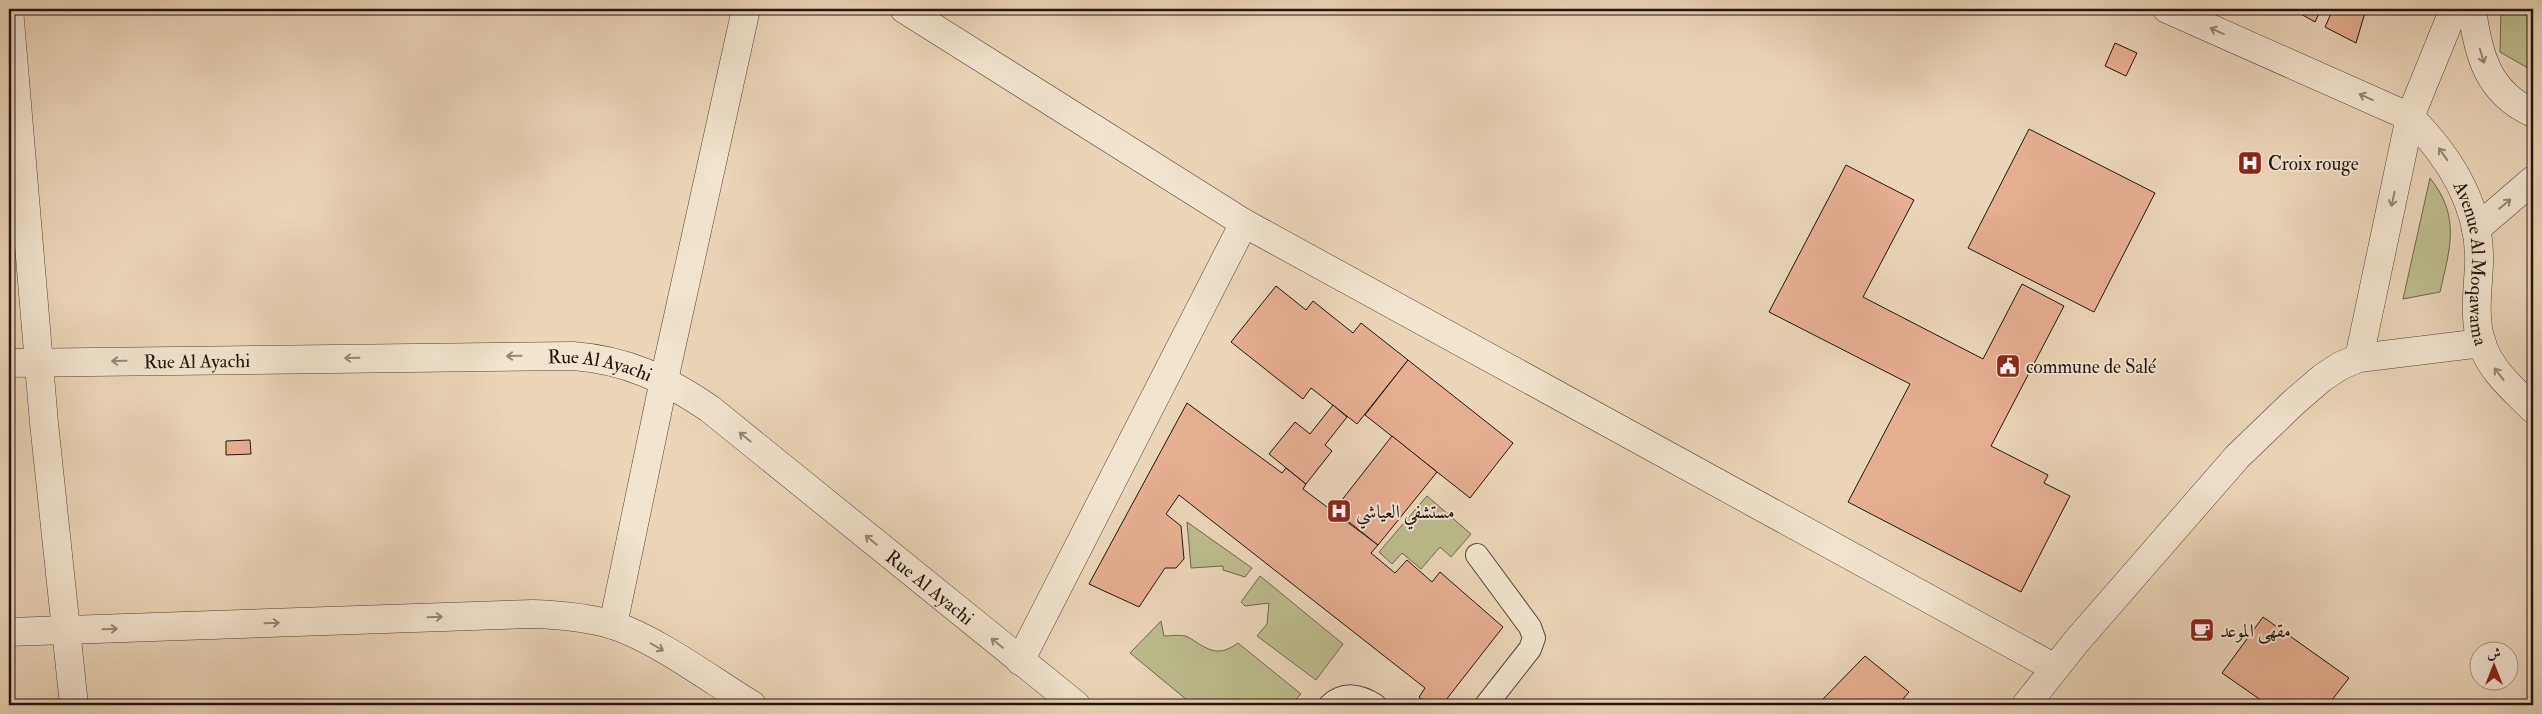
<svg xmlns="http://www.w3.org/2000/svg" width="2542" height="714" font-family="'IM FELL Double Pica',Amiri,serif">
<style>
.green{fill:#bcbc8b;stroke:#6f684e}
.building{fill:#e6af90;stroke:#221510}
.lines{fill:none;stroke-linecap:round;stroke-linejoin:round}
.service-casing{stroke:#54453a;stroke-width:24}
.minor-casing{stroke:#54453a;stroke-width:29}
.tertiary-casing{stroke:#54453a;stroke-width:29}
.service{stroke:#f1e4d0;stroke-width:22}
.minor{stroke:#f1e4d0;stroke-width:28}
.tertiary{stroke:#f1e4d0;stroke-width:28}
.oneway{stroke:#94877a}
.labels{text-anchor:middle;stroke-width:4;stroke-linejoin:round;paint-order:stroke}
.poi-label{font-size:19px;fill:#221510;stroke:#f1e4d0;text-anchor:start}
.street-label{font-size:19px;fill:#221510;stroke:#f1e4d0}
</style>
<rect width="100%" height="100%" fill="#ead6b7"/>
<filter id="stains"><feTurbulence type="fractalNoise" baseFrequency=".004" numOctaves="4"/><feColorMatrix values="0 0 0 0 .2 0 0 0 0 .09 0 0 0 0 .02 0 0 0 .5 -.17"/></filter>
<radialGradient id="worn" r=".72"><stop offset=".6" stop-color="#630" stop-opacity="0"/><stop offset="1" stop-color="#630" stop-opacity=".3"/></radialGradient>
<g class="green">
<polygon points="2501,9 2533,9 2533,71 2500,52"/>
<path d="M 2430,178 C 2461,217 2450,248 2440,292 L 2403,299 Z"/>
<polygon points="1427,496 1471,534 1451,557 1440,547 1421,569 1402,553 1392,564 1379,552"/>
<polygon points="1187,522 1252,568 1245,577 1223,570 1223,566 1191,568"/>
<polygon points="1260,576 1343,644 1316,680 1257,636 1267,624 1269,603 1245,606 1241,602"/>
<path d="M 1161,621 L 1164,636 C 1170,636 1182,634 1188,637 C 1207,648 1216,659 1238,643 L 1301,694 L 1290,705 L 1193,705 L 1130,653 Z"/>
</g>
<g class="building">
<polygon points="2292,9 2321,9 2315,22"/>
<polygon points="2333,9 2366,9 2356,43 2325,27"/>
<polygon points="2115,43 2137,53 2126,76 2105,66"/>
<polygon points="2029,129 2155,193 2094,312 1968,248"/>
<polygon points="1846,165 1914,200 1863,297 1983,359 2022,284 2064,306 1991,446 2048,475 2044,483 2070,496 2021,592 1848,502 1910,384 1769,312"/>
<polygon points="1276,286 1306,310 1313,301 1353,333 1361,323 1408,360 1357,424 1311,388 1303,399 1231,342"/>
<polygon points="1408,360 1513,443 1470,498 1365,415"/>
<polygon points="1187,403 1282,473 1286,468 1306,484 1303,489 1378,545 1371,553 1395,573 1407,560 1432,582 1440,572 1503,627 1442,705 1429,705 1419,697 1425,688 1179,495 1166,514 1181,526 1184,559 1176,568 1165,568 1139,607 1089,584"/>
<polygon points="1333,405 1347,417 1325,445 1332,451 1306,484 1269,454 1295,422 1310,434"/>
<polygon points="1392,436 1437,472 1378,545 1334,510"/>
<polygon points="250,440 251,454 226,455 226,441"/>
<polygon points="2263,617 2349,678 2328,705 2268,705 2222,673"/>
<polygon points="1865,656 1909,692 1898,705 1828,705 1821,701"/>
</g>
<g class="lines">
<defs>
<g id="service">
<polyline points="1477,555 1530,627 1534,638 1530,649 1486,705"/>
<path d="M 1330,705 C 1344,692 1360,695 1375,705"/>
</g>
<g id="minor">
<polyline points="9,9 44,423 74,705"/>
<polyline points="904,9 1244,223 2055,668"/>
<polyline points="2359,358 2410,117 2454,9"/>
<path id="s1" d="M 9,363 L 573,356 C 627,360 666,379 710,409 L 1076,705"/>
<polyline points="613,625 664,380 746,9"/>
<path d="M 9,632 L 533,614 C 560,615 587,617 613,625 C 658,640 711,680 752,705"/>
<polyline points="1020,661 1244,223"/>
<polyline points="2026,705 2076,642 2237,457 2293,403 2322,378 2340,366 2359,358 2482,343"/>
</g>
<g id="tertiary">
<path id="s2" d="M 2167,9 L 2410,117 C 2449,156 2481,206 2479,264 C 2478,289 2473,319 2482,344 C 2491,371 2513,389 2533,409"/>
<path d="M 2472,9 C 2478,55 2488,93 2533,113"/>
<polyline points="2476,229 2533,180"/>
</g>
</defs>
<use href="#service" class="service-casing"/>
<use href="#minor" class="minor-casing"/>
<use href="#tertiary" class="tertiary-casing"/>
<use href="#service" class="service"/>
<use href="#minor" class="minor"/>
<use href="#tertiary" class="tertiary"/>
</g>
<defs><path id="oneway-shaft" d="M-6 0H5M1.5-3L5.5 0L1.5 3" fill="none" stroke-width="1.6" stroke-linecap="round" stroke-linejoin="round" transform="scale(1.25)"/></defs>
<g class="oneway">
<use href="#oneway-shaft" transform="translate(2217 31) rotate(-156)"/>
<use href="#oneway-shaft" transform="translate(2482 56) rotate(73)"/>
<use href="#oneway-shaft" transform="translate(2366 97) rotate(-156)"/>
<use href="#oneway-shaft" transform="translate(2443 154) rotate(-125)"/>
<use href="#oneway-shaft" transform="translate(2393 199) rotate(102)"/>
<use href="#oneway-shaft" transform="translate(2505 204) rotate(-40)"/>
<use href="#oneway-shaft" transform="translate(514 356) rotate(179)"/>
<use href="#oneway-shaft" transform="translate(352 358) rotate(179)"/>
<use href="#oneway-shaft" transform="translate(119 361) rotate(179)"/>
<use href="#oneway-shaft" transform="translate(2499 374) rotate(-128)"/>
<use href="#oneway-shaft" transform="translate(745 437) rotate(-141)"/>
<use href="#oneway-shaft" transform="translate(871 540) rotate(-141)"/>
<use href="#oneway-shaft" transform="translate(435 617) rotate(-2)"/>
<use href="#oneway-shaft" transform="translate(272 623) rotate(-2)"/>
<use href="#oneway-shaft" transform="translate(110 629) rotate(-2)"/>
<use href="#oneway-shaft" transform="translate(997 643) rotate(-141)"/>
<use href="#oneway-shaft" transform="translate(657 647) rotate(30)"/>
</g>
<defs>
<symbol id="hospital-square" viewBox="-11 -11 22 22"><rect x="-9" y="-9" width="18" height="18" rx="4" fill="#8f2418" stroke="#f1e4d0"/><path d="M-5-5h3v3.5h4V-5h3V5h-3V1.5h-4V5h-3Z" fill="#fff"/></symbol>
<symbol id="civic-square" viewBox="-11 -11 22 22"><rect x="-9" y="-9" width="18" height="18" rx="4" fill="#8f2418" stroke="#f1e4d0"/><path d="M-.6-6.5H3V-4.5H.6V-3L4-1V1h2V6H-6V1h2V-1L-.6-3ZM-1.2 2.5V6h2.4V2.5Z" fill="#fff"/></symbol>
<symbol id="cafe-square" viewBox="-11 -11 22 22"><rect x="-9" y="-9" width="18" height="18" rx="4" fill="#8f2418" stroke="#f1e4d0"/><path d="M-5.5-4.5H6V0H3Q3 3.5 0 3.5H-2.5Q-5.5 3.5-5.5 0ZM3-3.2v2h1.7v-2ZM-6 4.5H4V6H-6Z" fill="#fff"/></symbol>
</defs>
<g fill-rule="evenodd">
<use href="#hospital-square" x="2236" y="149" width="28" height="28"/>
<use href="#civic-square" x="1994" y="352" width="28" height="28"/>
<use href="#hospital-square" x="1325" y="497" width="28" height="28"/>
<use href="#cafe-square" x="2188" y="616" width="28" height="28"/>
</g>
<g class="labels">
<g class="poi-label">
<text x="2268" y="170">Croix rouge</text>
<text x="2026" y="373">commune de Salé</text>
<text x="1356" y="518">مستشفي العياشي</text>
<text x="2220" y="637">مقهى الموعد</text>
</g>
<g class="street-label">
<text dy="7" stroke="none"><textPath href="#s2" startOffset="431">Avenue Al Moqawama</textPath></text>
<text dy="7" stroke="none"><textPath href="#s1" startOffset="188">Rue Al Ayachi</textPath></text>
<text dy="7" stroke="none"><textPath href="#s1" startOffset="592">Rue Al Ayachi</textPath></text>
<text dy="7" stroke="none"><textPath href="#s1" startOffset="996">Rue Al Ayachi</textPath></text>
</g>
</g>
<rect width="2542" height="714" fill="none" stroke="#ead6b7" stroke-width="30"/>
<rect x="10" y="10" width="2522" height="694" fill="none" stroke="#221510" stroke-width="2.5"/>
<rect x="15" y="15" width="2512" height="684" fill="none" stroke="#221510"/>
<g transform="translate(2494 666)"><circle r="24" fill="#f1e4d0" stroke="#9e9183"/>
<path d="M0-4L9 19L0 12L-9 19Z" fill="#8f2418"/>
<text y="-8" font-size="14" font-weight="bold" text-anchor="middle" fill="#221510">ش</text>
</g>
<rect width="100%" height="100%" filter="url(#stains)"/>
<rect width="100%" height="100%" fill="url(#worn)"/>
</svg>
